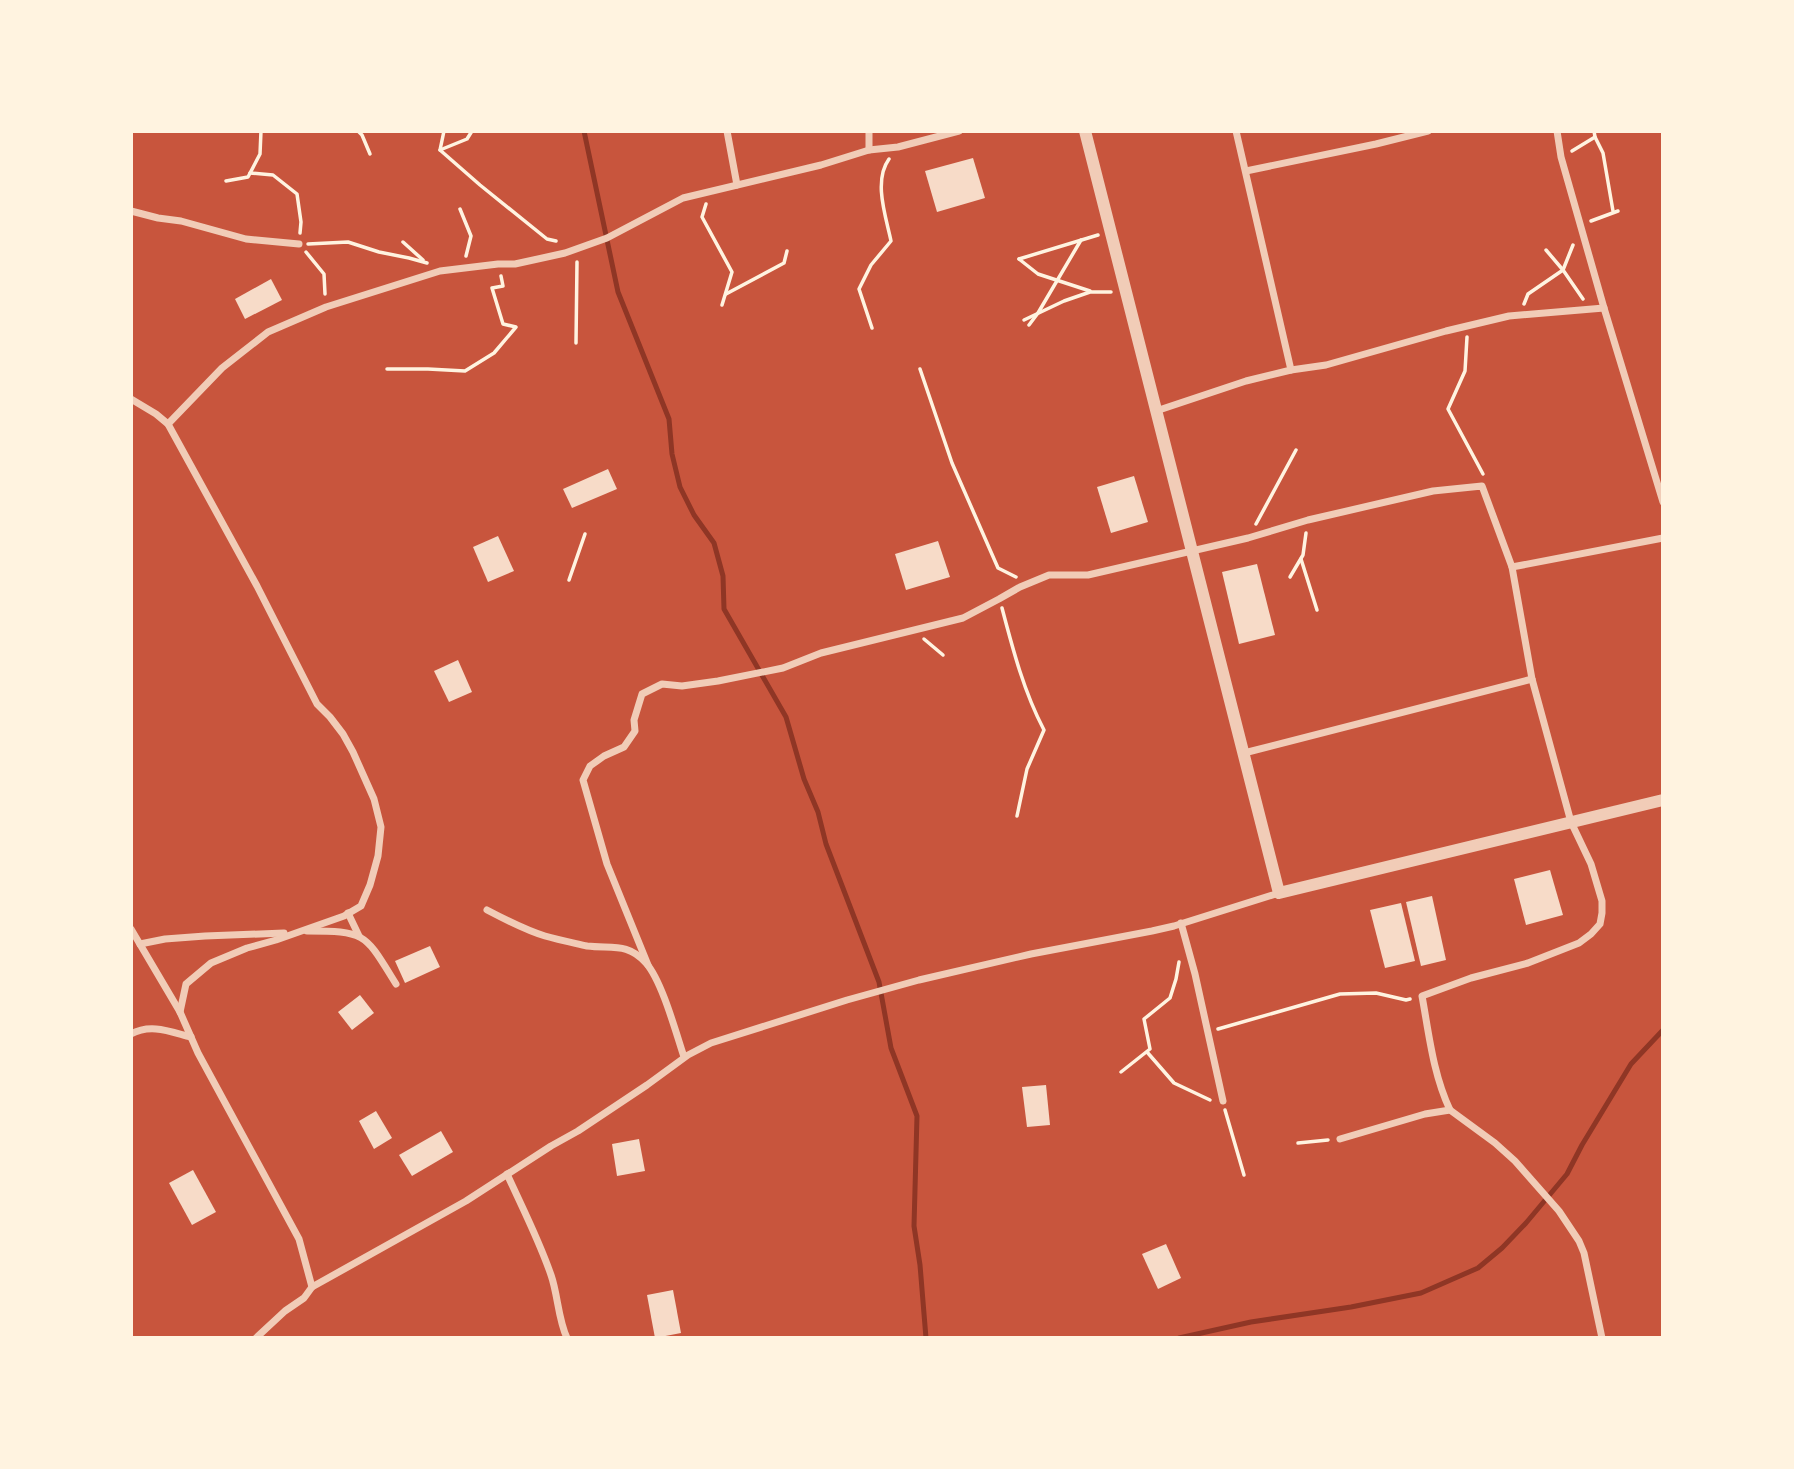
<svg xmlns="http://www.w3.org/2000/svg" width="1794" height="1469" font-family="'Alegreya Sans',sans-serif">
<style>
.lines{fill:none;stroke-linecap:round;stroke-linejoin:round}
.stream{stroke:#8f3625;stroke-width:5}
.building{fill:#f7dbc8}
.path{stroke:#fff3e0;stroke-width:3.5}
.minor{stroke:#f1ccb7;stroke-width:7}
.tertiary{stroke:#f1ccb7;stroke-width:12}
</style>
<rect width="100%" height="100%" fill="#c8553d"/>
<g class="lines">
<g class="stream">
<polyline points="584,131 618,292 669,419 672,454 680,487 694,515 714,543 723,576 724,609 786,717 804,779 818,812 826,844 879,982 891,1048 917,1116 914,1226 920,1265 926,1338"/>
<polyline points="1179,1338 1251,1322 1351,1307 1421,1293 1478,1268 1502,1248 1526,1223 1567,1174 1582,1145 1631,1064 1663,1030"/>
</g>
</g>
<g class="building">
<polygon points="973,158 985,198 937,212 925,171"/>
<polygon points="271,279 282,300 245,319 235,299"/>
<polygon points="608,469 617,489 572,508 563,489"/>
<polygon points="1134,476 1148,522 1111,533 1097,487"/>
<polygon points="498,536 514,571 488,582 473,547"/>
<polygon points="938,541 950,577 906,590 895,554"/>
<polygon points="1257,564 1275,635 1239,644 1222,572"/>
<polygon points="458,660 472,692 449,702 434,671"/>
<polygon points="1550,870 1563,915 1526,925 1514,879"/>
<polygon points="1432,896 1446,960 1421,966 1406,902"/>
<polygon points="1401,903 1415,961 1385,968 1370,910"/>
<polygon points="430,946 440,967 405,983 395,961"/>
<polygon points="360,995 374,1013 352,1030 338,1012"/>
<polygon points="1046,1085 1050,1125 1027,1127 1022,1087"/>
<polygon points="376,1111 392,1138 374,1149 359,1121"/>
<polygon points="441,1131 453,1152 412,1176 399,1155"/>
<polygon points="639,1139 645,1171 617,1176 612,1144"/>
<polygon points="193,1170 216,1212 192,1225 169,1183"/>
<polygon points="1166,1244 1181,1278 1158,1289 1142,1254"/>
<polygon points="673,1290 681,1333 655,1338 647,1295"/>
</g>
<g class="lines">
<g class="path">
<polyline points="358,131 362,135 370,154"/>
<polyline points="444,131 440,150 480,185 547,239 556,241"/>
<polyline points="1594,131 1595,137 1603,153 1613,211"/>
<polyline points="440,150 467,139 472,131"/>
<polyline points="1572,151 1595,137"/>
<polyline points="250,173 273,175 297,194 301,222 300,233"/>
<polyline points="226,181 248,177 260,154 261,131"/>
<polyline points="706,204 702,217 732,272 722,305"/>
<polyline points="460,209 471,236 466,256"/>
<polyline points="1591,221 1618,211"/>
<polyline points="403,242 423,260"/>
<polyline points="308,244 348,242 379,252 409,258 427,263"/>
<polyline points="1546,250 1563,270 1583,299"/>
<polyline points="306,252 324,274 325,294"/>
<polyline points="1019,259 1098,235"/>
<polyline points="1019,259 1038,274 1090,291"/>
<polyline points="726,294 784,263 787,251"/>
<polyline points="1524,304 1528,294 1563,270 1573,245"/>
<polyline points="1024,320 1064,301 1090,292 1111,292"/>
<polyline points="1029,325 1038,313 1081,240"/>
<path d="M 872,328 L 859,289 L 871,265 L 891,241 C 886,217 873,181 889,159"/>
<polyline points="1467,337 1465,371 1448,409 1483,474"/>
<polyline points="576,343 577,262"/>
<polyline points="387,369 428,369 465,371 494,353 516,327 503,324 492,288 503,286 501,276"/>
<polyline points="920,369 952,463 998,568 1016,577"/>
<polyline points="1256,524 1296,450"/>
<polyline points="1301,559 1317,610"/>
<polyline points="1290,577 1303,555 1306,533"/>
<polyline points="569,580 585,534"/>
<path d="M 1002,608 C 1013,650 1024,692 1044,730 L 1027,769 L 1017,816"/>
<polyline points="924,639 943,655"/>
<polyline points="1218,1029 1340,994 1376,993 1406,1000 1410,999"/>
<polyline points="1147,1052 1174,1083 1210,1100"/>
<polyline points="1121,1072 1150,1049 1144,1019 1170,998 1176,979 1179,962"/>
<polyline points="1225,1110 1244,1175"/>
<polyline points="1298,1143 1328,1140"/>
</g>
<g class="minor">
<polyline points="727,131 737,185"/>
<polyline points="869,131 869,150"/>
<polyline points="1557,131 1561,157 1604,308 1663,502"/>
<polyline points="1246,171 1376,144 1428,131"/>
<polyline points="131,211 158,218 181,221 246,239 299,244"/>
<polyline points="1291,370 1326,365 1446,331 1509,316 1604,308"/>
<polyline points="131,399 156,414 168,424 257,586 317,704 330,717 343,734 353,752 374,799 381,827 378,856 370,885 361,906 344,916 276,940 247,948 211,963 186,984 180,1012"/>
<polyline points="1156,411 1246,381 1291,370 1236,131"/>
<polyline points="168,424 222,368 268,332 326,307 440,271 498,264 515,264 565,253 607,238 683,198 821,165 869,150 898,147 959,131"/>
<polyline points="1244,753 1532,679"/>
<path d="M 487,910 C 506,920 525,930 545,936 C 559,940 574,943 587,946 C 611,949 628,942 646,963 C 662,981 676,1033 684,1057"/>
<polyline points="348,913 359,936"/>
<polyline points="1181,923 1195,974 1223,1101"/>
<polyline points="131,929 180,1012 198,1053 299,1239 312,1287 304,1298 285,1311 256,1338"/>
<path d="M 307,931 C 367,931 365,934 396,984"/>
<polyline points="140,944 165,939 205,936 284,933"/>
<polyline points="648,965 607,864 583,780 590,766 604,756 624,747 635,731 634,720 642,694 662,684 682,686 718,681 783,668 821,653 963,618 999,599 1020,587 1049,575 1088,575 1248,538 1308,520 1433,491 1482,486 1512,567"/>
<path d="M 131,1034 C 151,1023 171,1032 191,1037"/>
<path d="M 1450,1110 C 1433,1074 1429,1034 1422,996 L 1471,978 L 1528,963 L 1579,943 L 1591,934 L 1600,924 L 1602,913 L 1602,901 L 1591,864 L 1571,822 L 1532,679 L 1512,567 L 1663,538"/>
<polyline points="1340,1139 1425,1114 1450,1110 1495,1143 1515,1161 1559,1211 1579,1241 1584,1253 1602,1338"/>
<path d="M 507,1174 C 522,1207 539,1240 551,1275 C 558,1295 558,1319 567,1338"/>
<polyline points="312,1287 466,1201 551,1146 578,1131 647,1085 688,1055 711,1043 847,1000 919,980 1031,954 1152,931 1174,926 1279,893"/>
</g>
<polyline class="tertiary" points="1085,131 1279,893 1663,800"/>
</g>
<rect width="1794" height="1469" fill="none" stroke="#fff3e0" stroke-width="266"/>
</svg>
